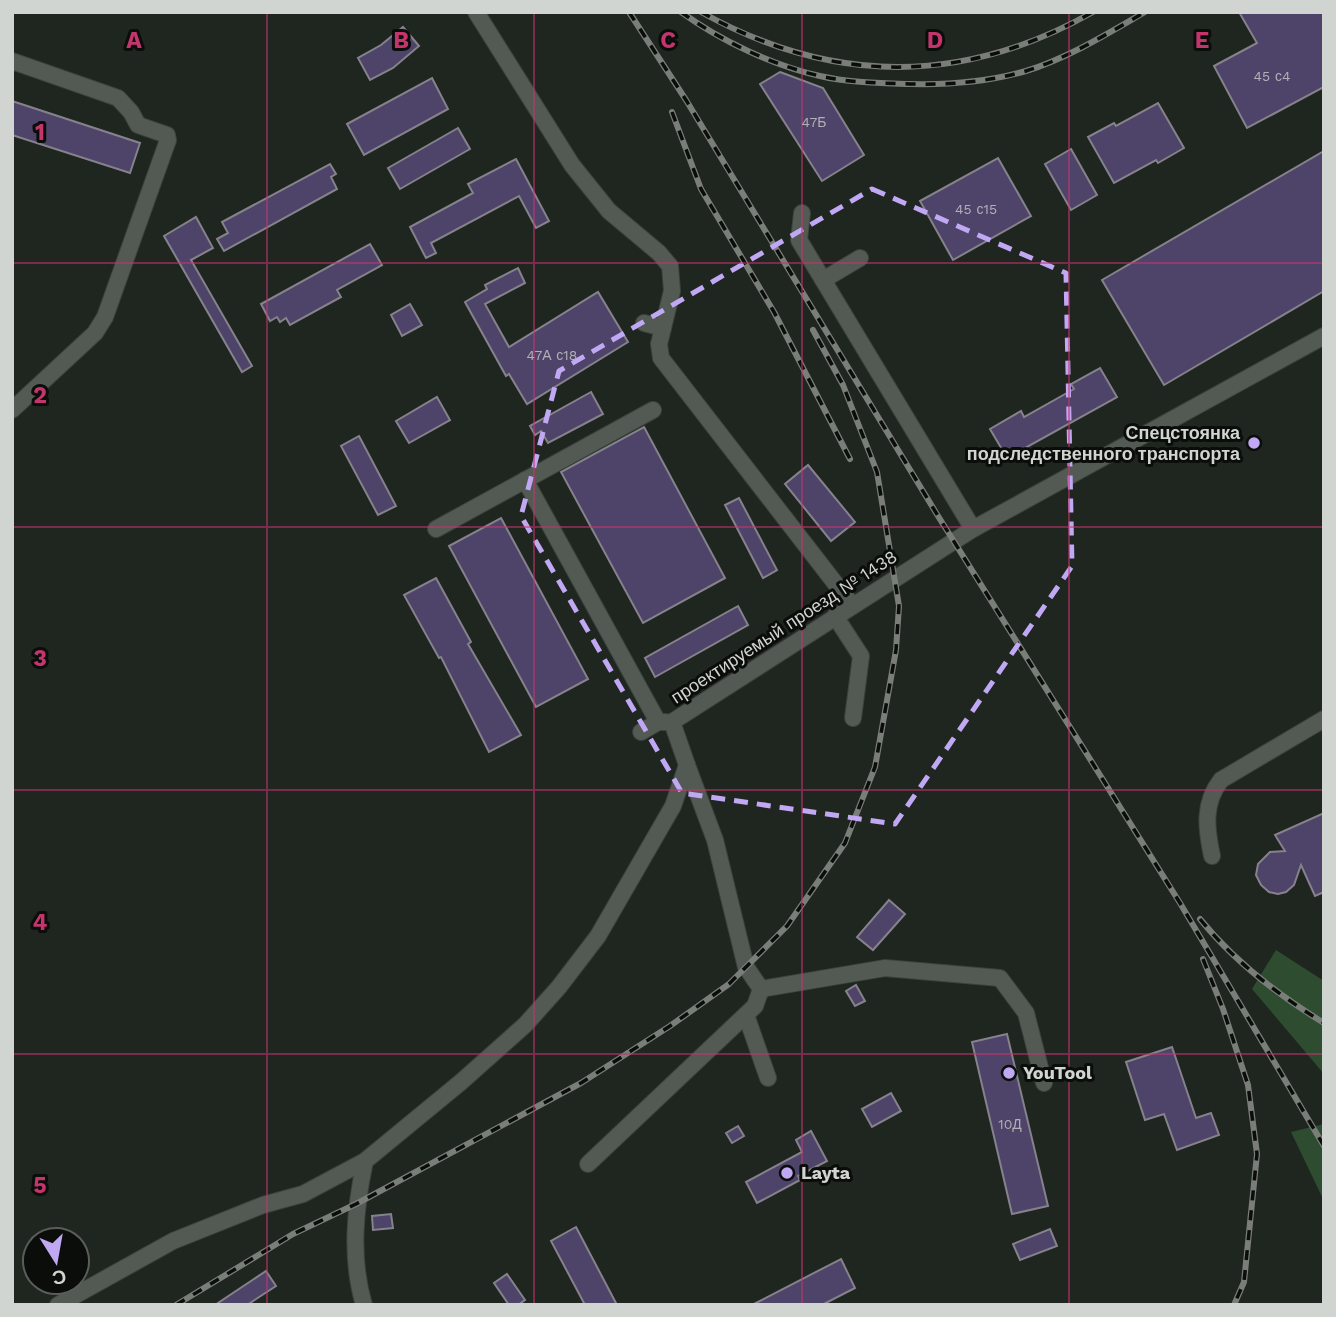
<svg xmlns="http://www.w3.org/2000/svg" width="1336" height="1317" font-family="'Work Sans',sans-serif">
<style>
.green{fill:#2e4d30}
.building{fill:#4e4368;stroke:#85828c;stroke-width:2}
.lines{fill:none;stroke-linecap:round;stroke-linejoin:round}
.minor-casing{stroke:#3c423c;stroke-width:18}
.minor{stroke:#535a53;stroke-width:16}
.rail-casing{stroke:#797e79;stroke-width:6}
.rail{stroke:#0a0d0a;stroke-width:3.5;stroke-dasharray:10;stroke-linecap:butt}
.marked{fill:none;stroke:#c0a8f4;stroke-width:5;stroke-dasharray:14 9;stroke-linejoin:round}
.grid{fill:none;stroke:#c4346d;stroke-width:2;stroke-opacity:0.55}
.poi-dot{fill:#c0a8f4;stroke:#0a0d0a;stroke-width:2.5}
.labels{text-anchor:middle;stroke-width:6;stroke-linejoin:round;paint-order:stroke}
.number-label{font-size:14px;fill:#b0b0b7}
.poi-label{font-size:18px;font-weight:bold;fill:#d1d5d1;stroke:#0a0d0a;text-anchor:start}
.street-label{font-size:18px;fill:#d1d5d1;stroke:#0a0d0a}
.grid-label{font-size:23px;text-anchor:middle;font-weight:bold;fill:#c4346d;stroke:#0a0d0a;stroke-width:6;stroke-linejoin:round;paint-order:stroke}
</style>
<rect width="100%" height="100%" fill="#1f251f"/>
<g class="green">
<polygon points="1276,950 1324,981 1324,1074 1252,989"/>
<polygon points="1324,1124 1324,1201 1291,1132"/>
</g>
<g class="building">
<polygon points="1239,12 1324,12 1324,87 1247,128 1214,66 1257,43"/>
<polygon points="403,27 419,46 393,68 370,80 358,58 381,45"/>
<polygon points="780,72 823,88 864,155 822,181 760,84"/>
<polygon points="432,78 448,109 364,155 347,124"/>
<polygon points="12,101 140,143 130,173 12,135"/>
<polygon points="1158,103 1184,148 1158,163 1156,160 1114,183 1088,137 1114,123 1116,126"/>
<polygon points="458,128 470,149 400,189 388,168"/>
<polygon points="1071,149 1097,195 1071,210 1045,164"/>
<polygon points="1324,151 1324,291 1164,385 1102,280"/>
<polygon points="998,158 1031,216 953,260 920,201"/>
<polygon points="516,159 549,221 536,228 519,196 431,243 436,253 426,258 410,227 473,193 468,184"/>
<polygon points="330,164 336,174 331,177 337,189 224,251 217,239 228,233 222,222"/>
<polygon points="196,217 213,248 191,260 252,366 242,372 164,236"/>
<polygon points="370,244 382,265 337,290 341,297 290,325 286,318 280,322 277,317 270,321 261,304"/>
<polygon points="518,268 525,283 485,304 509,347 598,292 628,342 527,404 509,374 506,376 465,302 487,289 485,285"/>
<polygon points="410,304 422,325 402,336 391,315"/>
<polygon points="1100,368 1117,397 1007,458 990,429 1021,411 1024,417 1074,389 1071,384"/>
<polygon points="591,392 603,414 548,443 541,431 535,435 530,426"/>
<polygon points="437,397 450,420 409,443 396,421"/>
<polygon points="644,427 725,578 643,623 561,472"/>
<polygon points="359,436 396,506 378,515 341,446"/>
<polygon points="808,465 855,522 831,541 785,484"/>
<polygon points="739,498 777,570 763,578 725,505"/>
<polygon points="501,518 588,679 536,707 449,546"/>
<polygon points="436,578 471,642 468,644 521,735 489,752 441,657 439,658 404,595"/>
<polygon points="738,606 748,625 655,677 645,658"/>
<polygon points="1324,813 1324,892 1315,896 1301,865 1294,885 1286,892 1278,894 1269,892 1261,885 1256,875 1258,864 1270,852 1285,851 1275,835"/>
<polygon points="889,900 905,914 873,950 857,937"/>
<polygon points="856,985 865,1001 855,1006 846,991"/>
<polygon points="1007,1034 1048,1206 1012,1214 972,1042"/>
<polygon points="1172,1047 1196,1118 1211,1113 1219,1135 1177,1150 1164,1114 1145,1120 1126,1062"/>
<polygon points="891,1093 901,1111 872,1127 862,1109"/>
<polygon points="738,1126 744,1136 732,1143 726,1133"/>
<polygon points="811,1131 827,1161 798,1176 800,1180 757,1203 746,1182 802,1152 796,1140"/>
<polygon points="391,1214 393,1228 373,1230 372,1216"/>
<polygon points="576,1227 617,1305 585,1305 551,1241"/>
<polygon points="1050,1229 1057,1246 1020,1260 1013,1244"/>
<polygon points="841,1259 855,1288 822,1305 752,1305"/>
<polygon points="266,1271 276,1286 247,1305 215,1305"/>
<polygon points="507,1274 525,1300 518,1305 509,1305 494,1283"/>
</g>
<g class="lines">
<defs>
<g id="minor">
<polyline points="476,12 572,165 609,211 659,253 670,266 672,291 659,344 661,358 852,605"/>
<polyline points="12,61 118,98 131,112 138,125 167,135 168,140 105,317 95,333 12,410"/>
<polyline points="802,213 799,240 973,529"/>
<polyline points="823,280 860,258"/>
<polyline points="644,323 663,328"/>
<polyline points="525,480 658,722"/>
<polyline points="436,529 653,410"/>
<polyline points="835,616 861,656 853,718"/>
<polyline points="641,732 658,722 666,722"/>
<polyline points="687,765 715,840 746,967 761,989 885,968 1000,978 1026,1013 1044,1083"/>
<path d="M 1212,856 C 1206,828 1203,803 1221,780 L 1324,719"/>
<polyline points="746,1015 768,1078"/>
<polyline points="588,1164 755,1006 761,989"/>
<polyline points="58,1305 173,1241 263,1205 303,1194 365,1161 461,1082 525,1025 559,987 598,936 673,806 687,765 672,722 973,529 1324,336"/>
<path d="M 364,1305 C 350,1258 355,1208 365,1161"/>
</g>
</defs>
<use href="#minor" class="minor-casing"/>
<use href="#minor" class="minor"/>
<defs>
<g id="rail">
<polyline points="629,12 686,100 938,516 1180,903 1324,1146"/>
<path d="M 681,12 C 721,41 772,65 820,76 C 850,83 880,83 910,84 C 950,85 988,82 1026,71 C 1068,58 1107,34 1145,12"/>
<path d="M 701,12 C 832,85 962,86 1093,12"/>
<polyline points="672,112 701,189 774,312 850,459"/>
<path d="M 1200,919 C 1234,961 1278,995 1324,1023"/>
<polyline points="1203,959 1223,1009 1248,1085 1257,1154 1244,1282 1234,1305"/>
<polyline points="176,1305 293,1234 356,1204 581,1083 670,1026 729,984 787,926 845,843 875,767 896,650 899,606 877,472 843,385 813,330"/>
</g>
</defs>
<use href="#rail" class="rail-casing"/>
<use href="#rail" class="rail"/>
</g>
<path class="marked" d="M 872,189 L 1066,273 L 1072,566 L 895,824 L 682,793 L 521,516 L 559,371 Z"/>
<path class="grid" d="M 267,12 L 267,1305M 534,12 L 534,1305M 802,12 L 802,1305M 1069,12 L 1069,1305M 12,263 L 1324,263M 12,527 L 1324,527M 12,790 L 1324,790M 12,1054 L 1324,1054"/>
<g class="poi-dot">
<circle cx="1254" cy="443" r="7"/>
<circle cx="1009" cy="1073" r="7"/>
<circle cx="787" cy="1173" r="7"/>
</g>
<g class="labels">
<g class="number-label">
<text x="1272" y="81">45 с4</text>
<text x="814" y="127">47Б</text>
<text x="976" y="214">45 с15</text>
<text x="552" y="360">47А с18</text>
<text x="1010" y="1129">10Д</text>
</g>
<g class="poi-label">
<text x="1240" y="439" text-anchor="end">Спецстоянка<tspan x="1240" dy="21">подследственного транспорта</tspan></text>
<text x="1023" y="1079">YouTool</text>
<text x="801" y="1179">Layta</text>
</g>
<g class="street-label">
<text transform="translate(784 627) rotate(-33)" y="6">проектируемый проезд № 1438</text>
</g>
</g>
<g class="grid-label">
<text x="134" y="48">A</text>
<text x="401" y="48">B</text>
<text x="668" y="48">C</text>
<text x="935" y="48">D</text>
<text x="1202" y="48">E</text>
<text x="40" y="140">1</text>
<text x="40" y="403">2</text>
<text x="40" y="666">3</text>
<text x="40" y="930">4</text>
<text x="40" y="1193">5</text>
</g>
<rect width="1336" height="1317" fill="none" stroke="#d1d5d1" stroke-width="28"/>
<g transform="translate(56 1261) rotate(169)"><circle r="33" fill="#0a0d0a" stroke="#5a5d5a" stroke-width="2"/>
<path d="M0-5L12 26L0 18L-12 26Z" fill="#c0a8f4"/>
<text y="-10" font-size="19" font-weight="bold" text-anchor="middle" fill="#d1d5d1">С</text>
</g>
</svg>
